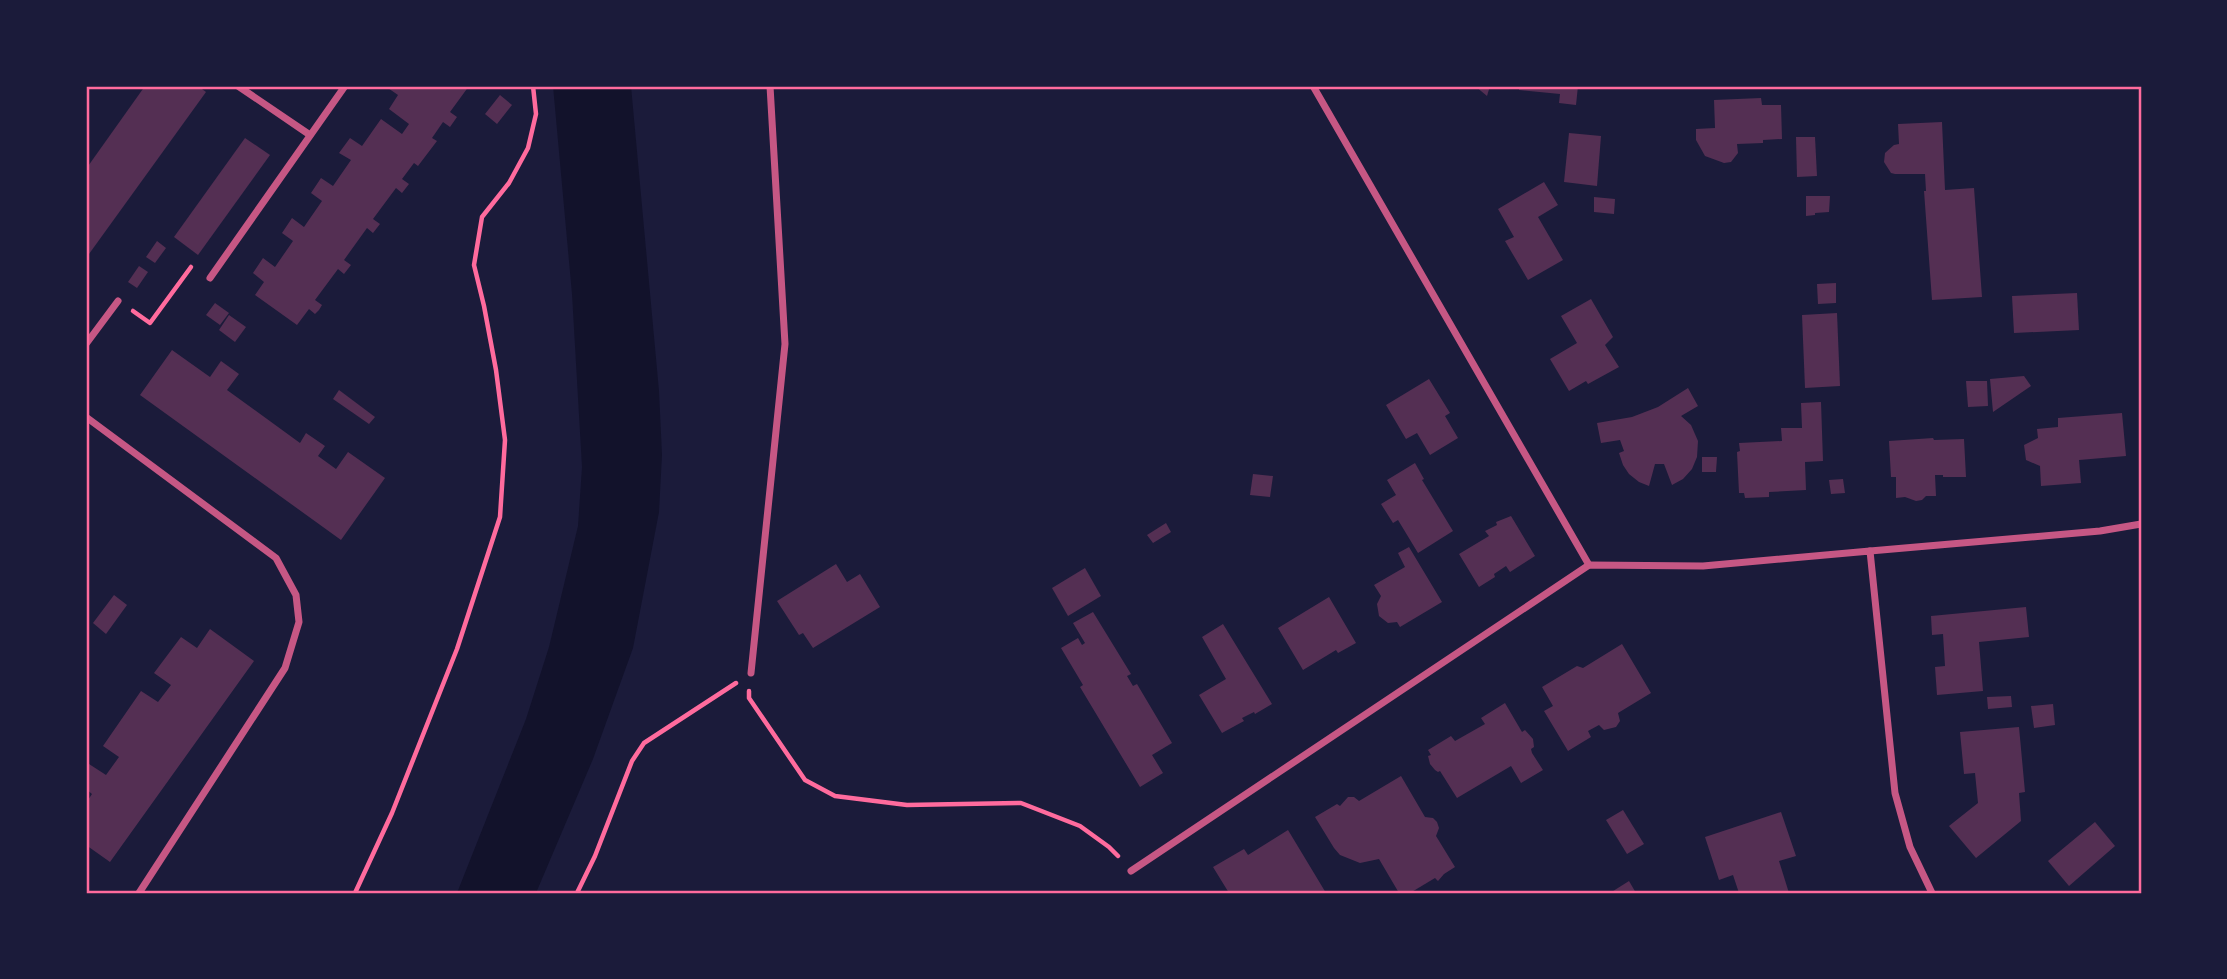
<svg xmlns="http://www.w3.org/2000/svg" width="2227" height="979" font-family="Overpass,sans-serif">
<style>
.water{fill:#12122b}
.building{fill:#542f53}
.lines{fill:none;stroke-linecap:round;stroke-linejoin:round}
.path{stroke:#ff6b9d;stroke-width:4.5}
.minor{stroke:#c65784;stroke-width:7}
.neatline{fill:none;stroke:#ff6b9d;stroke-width:2.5}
</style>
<rect width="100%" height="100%" fill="#1b1b3a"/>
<polygon class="water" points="553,86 631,86 659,391 662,455 659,512 633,648 593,759 536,893 457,893 526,719 549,647 578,526 582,467 572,294"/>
<g class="building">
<polygon points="145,86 198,86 206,92 89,254 86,252 86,169"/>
<polygon points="385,86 469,86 450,112 457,117 450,127 443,122 432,138 437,141 418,166 414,163 402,179 409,184 402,193 396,188 373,219 380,224 373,233 367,228 344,260 351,265 344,274 338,269 315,300 322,305 319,310 315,314 309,309 297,325 255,295 264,282 253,273 263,258 275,267 293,241 282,233 292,218 304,227 322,201 311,193 321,178 333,186 351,160 339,153 350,138 362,146 381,119 402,134 409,124 389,109 398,95"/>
<polygon points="1475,86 1490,86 1487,96"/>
<polygon points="1519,86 1578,86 1576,105 1559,103 1560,94 1519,90"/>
<polygon points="500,95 512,105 497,124 485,114"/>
<polygon points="1761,98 1762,105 1781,105 1782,139 1763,140 1763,143 1737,144 1738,153 1731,162 1724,163 1705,156 1696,140 1696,129 1715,128 1714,100"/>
<polygon points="1942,122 1945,190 1974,188 1982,297 1932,300 1924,191 1926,191 1925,174 1895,174 1891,173 1884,162 1885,153 1894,145 1899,144 1898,124"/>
<polygon points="1569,133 1601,136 1597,186 1564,182"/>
<polygon points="1796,137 1815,137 1817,176 1797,177"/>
<polygon points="245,138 270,155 198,255 174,237"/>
<polygon points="1544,182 1558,205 1538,217 1563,260 1528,280 1505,241 1514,237 1498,209"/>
<polygon points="1806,196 1830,196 1829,212 1815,213 1815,215 1806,216"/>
<polygon points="1594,197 1615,199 1614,214 1594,212"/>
<polygon points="157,241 166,248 155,263 146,257"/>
<polygon points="139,266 148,272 137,288 128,282"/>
<polygon points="1836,283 1836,303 1818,304 1817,284"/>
<polygon points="2077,293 2079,330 2014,333 2012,296"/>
<polygon points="1591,299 1613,337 1605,345 1619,367 1588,384 1586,381 1569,391 1550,359 1577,343 1561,316"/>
<polygon points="215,303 229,313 220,325 206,315"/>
<polygon points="1837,313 1840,386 1805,388 1802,315"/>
<polygon points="229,315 246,327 235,342 219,330"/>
<polygon points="172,350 210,377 221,361 239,374 227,390 300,443 306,433 325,446 318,456 336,469 348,452 385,478 341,540 140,395"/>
<polygon points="2024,376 2031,386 1993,412 1990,379"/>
<polygon points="1429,379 1450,413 1445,416 1458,438 1430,455 1417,433 1406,439 1386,405"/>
<polygon points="1966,381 1987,381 1988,406 1968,407"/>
<polygon points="1688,388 1698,406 1681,416 1691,425 1698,441 1697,457 1692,469 1683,479 1672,485 1664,464 1655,464 1649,486 1639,482 1629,474 1623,465 1619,453 1624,451 1620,440 1601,443 1597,423 1632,417 1658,407"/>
<polygon points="339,390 375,417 369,424 333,399"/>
<polygon points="1821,402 1823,461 1805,462 1806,490 1769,492 1769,497 1745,498 1744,493 1739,493 1737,452 1740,451 1739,443 1782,441 1781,428 1802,428 1801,403"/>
<polygon points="2122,413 2126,456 2079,460 2081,483 2041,486 2040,466 2026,460 2024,445 2038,438 2037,429 2058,427 2058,418"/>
<polygon points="1933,438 1934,440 1964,439 1966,477 1943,477 1943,475 1935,475 1936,496 1926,496 1922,500 1916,501 1905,497 1896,498 1896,477 1891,477 1889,441"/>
<polygon points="1702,457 1717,457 1716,472 1702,472"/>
<polygon points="1415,463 1424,479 1422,480 1453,531 1418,553 1398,520 1393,523 1381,504 1396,495 1387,480"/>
<polygon points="1253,474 1273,476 1270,497 1250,495"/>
<polygon points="1843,479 1845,493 1831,494 1829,480"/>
<polygon points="1511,516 1535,556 1510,572 1506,566 1494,574 1495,577 1479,587 1459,554 1489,536 1485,531 1497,525 1496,522"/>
<polygon points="1166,523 1171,532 1153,543 1147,535"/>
<polygon points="1409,547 1442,602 1400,627 1397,622 1388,623 1379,616 1377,604 1381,596 1374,585 1405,567 1398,553"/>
<polygon points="836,564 847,582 860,574 880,607 813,648 803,633 799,635 777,601"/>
<polygon points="1085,568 1101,596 1068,616 1052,588"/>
<polygon points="114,595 127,605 106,634 93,623"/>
<polygon points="1329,597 1356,643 1338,653 1336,650 1303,670 1278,628"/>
<polygon points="2026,607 2029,637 1979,642 1983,691 1937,695 1935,667 1945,666 1943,634 1932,635 1931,616"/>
<polygon points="1093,612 1131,674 1127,676 1133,686 1137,684 1172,743 1152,755 1163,773 1140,787 1080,687 1083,685 1061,648 1078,638 1082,645 1085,643 1073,623"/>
<polygon points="1223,624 1272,704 1255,714 1254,712 1242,718 1244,721 1222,733 1199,695 1226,679 1202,637"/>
<polygon points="210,629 254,661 110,862 86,845 86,803 92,794 86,789 86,769 89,764 106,775 119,757 103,746 141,691 158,702 171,685 154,673 181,637 197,648"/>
<polygon points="1622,644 1651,693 1618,713 1620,721 1616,727 1604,730 1599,725 1588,731 1591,737 1568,751 1544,711 1553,706 1542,687 1577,666 1583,668"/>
<polygon points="2011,696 2012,707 1988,709 1987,697"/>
<polygon points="1505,703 1522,732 1525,730 1533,739 1534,747 1531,749 1532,753 1543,770 1521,783 1511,766 1457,798 1440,771 1438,772 1435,770 1430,764 1428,756 1431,755 1428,750 1451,736 1455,741 1485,724 1481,718"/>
<polygon points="2053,704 2055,725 2034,728 2031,706"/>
<polygon points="2019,727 2025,792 2019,793 2021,821 1976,858 1949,826 1978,803 1975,773 1964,774 1960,732"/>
<polygon points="1401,776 1425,817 1433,818 1437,822 1439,828 1436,836 1455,867 1444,874 1438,881 1435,878 1410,893 1399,893 1379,859 1360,863 1340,855 1334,848 1315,817 1337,804 1340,806 1348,797 1354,797 1359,801"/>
<polygon points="1623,810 1644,844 1627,854 1606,820"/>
<polygon points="1781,812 1796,856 1779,861 1789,893 1739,893 1733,875 1719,880 1705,837"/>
<polygon points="2095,822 2115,846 2069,886 2048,861"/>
<polygon points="1288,830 1326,893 1229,893 1213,867 1244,849 1248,855"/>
<polygon points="1629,881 1636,893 1610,893"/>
</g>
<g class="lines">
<g class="path">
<polyline points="133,311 150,323 191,267"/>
<polyline points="749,691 749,698 805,780 835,796 907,805 1021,803 1080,826 1109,847 1118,856"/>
<polyline points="355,893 392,813 457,649 500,517 505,440 496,370 484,306 474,265 482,217 509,183 528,148 536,114 533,86"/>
<polyline points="577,893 595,856 632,761 644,743 736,683"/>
</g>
<g class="minor">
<polyline points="238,86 310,135"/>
<polyline points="1313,86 1589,565"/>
<polyline points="86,87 87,86"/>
<polyline points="210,278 345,86"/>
<polyline points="86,344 118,301"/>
<polyline points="86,417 276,558 296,595 299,622 285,668 139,893"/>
<polyline points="1870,551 2100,531 2141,524"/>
<polyline points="751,673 785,344 770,86"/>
<polyline points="1131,871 1589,565 1703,566 1870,551 1895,793 1910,847 1932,893"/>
</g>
</g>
<rect width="2227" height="979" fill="none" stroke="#1b1b3a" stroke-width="175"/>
<rect x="88" y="88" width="2052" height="804" class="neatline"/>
</svg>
